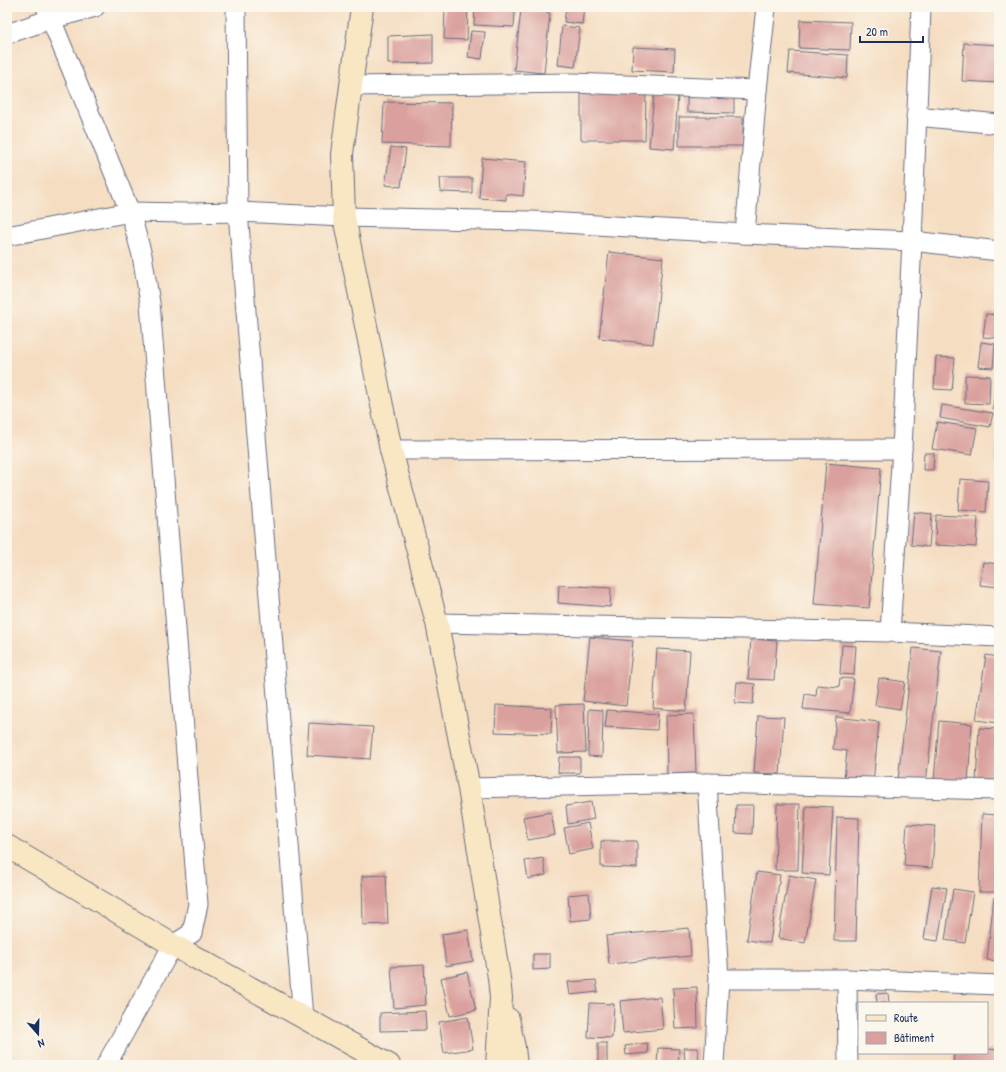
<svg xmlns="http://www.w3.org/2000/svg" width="1006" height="1072" font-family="'Patrick Hand',sans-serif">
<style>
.building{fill:#daa09d}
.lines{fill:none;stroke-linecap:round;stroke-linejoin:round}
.street-casing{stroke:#676c81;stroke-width:21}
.secondary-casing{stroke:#676c81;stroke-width:24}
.street{stroke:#fff;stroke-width:19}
.secondary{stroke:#f9e7c3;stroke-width:22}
</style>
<rect width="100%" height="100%" fill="#fbf7ec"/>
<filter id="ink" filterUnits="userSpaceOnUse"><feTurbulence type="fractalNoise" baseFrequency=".025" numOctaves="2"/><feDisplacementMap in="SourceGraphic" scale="8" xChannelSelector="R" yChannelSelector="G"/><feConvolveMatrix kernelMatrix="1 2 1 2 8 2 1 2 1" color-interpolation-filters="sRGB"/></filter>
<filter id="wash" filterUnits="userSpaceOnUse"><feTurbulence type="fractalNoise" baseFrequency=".012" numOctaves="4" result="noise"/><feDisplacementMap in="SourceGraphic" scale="16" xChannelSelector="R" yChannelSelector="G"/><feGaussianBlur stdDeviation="0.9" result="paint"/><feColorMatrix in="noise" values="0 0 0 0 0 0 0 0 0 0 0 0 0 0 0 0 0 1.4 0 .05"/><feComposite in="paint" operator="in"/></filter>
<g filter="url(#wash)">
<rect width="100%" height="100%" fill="#f5ddc1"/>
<g id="blocks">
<g class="building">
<polygon points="445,7 468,7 467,40 444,39"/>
<polygon points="566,7 584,7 582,24 564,22"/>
<polygon points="475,8 515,11 514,27 474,25"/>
<polygon points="521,10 550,13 544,73 514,70"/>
<polygon points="800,20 851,22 850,50 799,48"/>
<polygon points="562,26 580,28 575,67 558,65"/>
<polygon points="471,31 485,32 482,59 468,57"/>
<polygon points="433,34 433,63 388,64 388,36"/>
<polygon points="964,43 999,45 999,83 962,81"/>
<polygon points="633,47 675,49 674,72 632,70"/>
<polygon points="790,51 848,55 847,78 788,73"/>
<polygon points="581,93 646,94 645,140 581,140"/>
<polygon points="654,95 678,97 674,149 649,147"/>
<polygon points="687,95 734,95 734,113 687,112"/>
<polygon points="384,102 452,103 451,146 382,144"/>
<rect x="679" y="117" width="64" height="29"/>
<polygon points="391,147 406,149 401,187 385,185"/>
<polygon points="482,158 526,162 523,196 506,194 506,200 479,198"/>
<polygon points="440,178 472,178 472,193 441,192"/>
<polygon points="609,252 663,258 653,344 599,338"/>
<polygon points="986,314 998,315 996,338 983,337"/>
<polygon points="981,342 995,344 993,368 978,367"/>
<polygon points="936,357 955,358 952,390 934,389"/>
<polygon points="998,367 999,367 999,410 993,409"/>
<polygon points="965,375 990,376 989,404 965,403"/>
<polygon points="942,405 993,413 990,427 940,418"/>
<polygon points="937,422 977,428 972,455 932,449"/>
<polygon points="998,442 999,442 999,460 995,459"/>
<polygon points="924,453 934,453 933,470 923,470"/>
<polygon points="826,463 881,468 869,608 814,604"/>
<polygon points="960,479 988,481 986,512 958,510"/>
<polygon points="914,512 932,514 929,547 911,545"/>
<polygon points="936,515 978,517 976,547 935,545"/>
<polygon points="983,562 999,564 999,587 980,585"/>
<polygon points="559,585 611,588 610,607 558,603"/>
<polygon points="590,637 633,641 626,706 583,701"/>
<polygon points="751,639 777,641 774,680 748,679"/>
<polygon points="842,645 856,646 854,675 840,674"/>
<polygon points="913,648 941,651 926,783 898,780"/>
<polygon points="657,649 690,651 686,711 653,708"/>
<polygon points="986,655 999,657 999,723 976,720"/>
<polygon points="840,678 854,679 850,713 803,709 805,694 816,696 817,685 839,687"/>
<polygon points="879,678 905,682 900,709 875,705"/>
<polygon points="737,682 755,684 753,704 735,703"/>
<polygon points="584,704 586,752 558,753 556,705"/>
<polygon points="496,705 552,708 551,734 495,732"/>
<polygon points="589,709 603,710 602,757 588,756"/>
<polygon points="607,710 658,714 657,730 605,727"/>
<polygon points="694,714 696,773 667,774 666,715"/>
<polygon points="758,716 784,717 780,774 754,773"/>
<polygon points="836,717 879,722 873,783 844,779 847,751 833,749"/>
<polygon points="939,721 972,724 968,782 934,780"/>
<polygon points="309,723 373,727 370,759 307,755"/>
<polygon points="979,728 999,729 999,784 976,783"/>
<polygon points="559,757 580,757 580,773 558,773"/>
<polygon points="591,802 594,819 568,824 566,806"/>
<polygon points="777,804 800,804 798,870 775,870"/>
<polygon points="736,805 753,805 752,834 735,833"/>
<polygon points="806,806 833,807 829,875 802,873"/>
<polygon points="551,812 555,835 528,840 523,817"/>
<polygon points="982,814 999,815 999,892 979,892"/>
<polygon points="837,817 859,818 856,941 834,941"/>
<polygon points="588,823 593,849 569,854 564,828"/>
<polygon points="907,824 935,826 932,868 904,866"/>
<polygon points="601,841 637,841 637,868 601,867"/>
<polygon points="543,858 546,875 528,879 525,861"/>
<polygon points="757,872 780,875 770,943 747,940"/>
<polygon points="386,875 388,924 363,925 362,876"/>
<polygon points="789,875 816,880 805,943 778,938"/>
<polygon points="932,886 947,888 938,941 924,939"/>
<polygon points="953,889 973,892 965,943 945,940"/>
<polygon points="589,893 591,919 570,921 568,895"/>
<polygon points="994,897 999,898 999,961 987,960"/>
<polygon points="689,928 691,956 609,964 606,936"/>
<polygon points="468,930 473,961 446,966 442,934"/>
<polygon points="533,954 550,954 550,969 533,970"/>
<polygon points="424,965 426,1005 394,1008 391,967"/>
<polygon points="467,972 476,1010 450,1016 441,978"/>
<polygon points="596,980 598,992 570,995 568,982"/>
<polygon points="697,987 698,1028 675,1029 673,988"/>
<polygon points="888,993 889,1003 877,1003 876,994"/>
<polygon points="660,997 663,1029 623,1033 620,1001"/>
<polygon points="590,1003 614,1004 612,1038 588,1037"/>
<polygon points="425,1011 426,1030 380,1031 380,1013"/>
<polygon points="468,1017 473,1049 444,1053 439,1022"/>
<rect x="598" y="1043" width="9" height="22"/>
<polygon points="647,1043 648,1053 626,1055 625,1046"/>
<polygon points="658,1048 679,1049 678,1065 657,1065"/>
<polygon points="684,1048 698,1048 699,1065 685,1065"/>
<polygon points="987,1049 999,1050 999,1065 953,1065 954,1053 987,1053"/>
</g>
</g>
</g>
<g filter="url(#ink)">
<use href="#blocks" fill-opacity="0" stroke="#676c81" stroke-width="1"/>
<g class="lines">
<defs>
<g id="street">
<polyline points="46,7 130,212 142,255 150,303 198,904 192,933 173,945 106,1065"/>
<polyline points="236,7 238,212 303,1018"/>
<polyline points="7,34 51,19 95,7"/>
<polyline points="351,86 572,83 757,90"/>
<polyline points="916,116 999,124"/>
<polyline points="745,234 757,90 766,7"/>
<polyline points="7,236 130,212 185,213 238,212 344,217 531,221 745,234 912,241 999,251"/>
<polyline points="391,450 902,449"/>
<polyline points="437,623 890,632 999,637"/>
<polyline points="890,632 902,449 912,241 921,7"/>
<polyline points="707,783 719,979 714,1065"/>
<polyline points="469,788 707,783 999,790"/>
<polyline points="719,979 847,979 999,985"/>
<polyline points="847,979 848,1065"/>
</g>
<g id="secondary">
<polyline points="362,7 351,86 342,154 344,217 391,450 437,623 469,788 499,978 501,998 497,1065"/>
<polyline points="7,846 173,945 389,1065"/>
<polyline points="508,1019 514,1048 516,1065"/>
</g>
</defs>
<use href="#street" class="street-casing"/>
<use href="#secondary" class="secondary-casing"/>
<use href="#street" class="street"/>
<use href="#secondary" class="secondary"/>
</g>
</g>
<rect width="1006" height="1072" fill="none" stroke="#fbf7ec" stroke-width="24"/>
<rect x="858" y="1002" width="130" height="52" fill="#fbf7ec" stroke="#a1a7b3"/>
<rect x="866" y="1015" width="20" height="6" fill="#f9e7c3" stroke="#a1a7b3"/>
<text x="894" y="1022" font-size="12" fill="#1b2f5e">Route</text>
<rect x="866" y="1032" width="20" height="12" fill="#daa09d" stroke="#a1a7b3"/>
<text x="894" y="1042" font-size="12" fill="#1b2f5e">Bâtiment</text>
<g transform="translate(38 1034) rotate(160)" stroke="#fbf7ec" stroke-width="3" paint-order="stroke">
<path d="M0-3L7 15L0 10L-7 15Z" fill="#1b2f5e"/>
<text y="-6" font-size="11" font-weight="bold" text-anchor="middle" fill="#1b2f5e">N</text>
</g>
<path d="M860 36v6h63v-6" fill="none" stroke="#1b2f5e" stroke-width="2"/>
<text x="866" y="36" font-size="12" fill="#1b2f5e" stroke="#fbf7ec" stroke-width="3" paint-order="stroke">20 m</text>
</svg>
